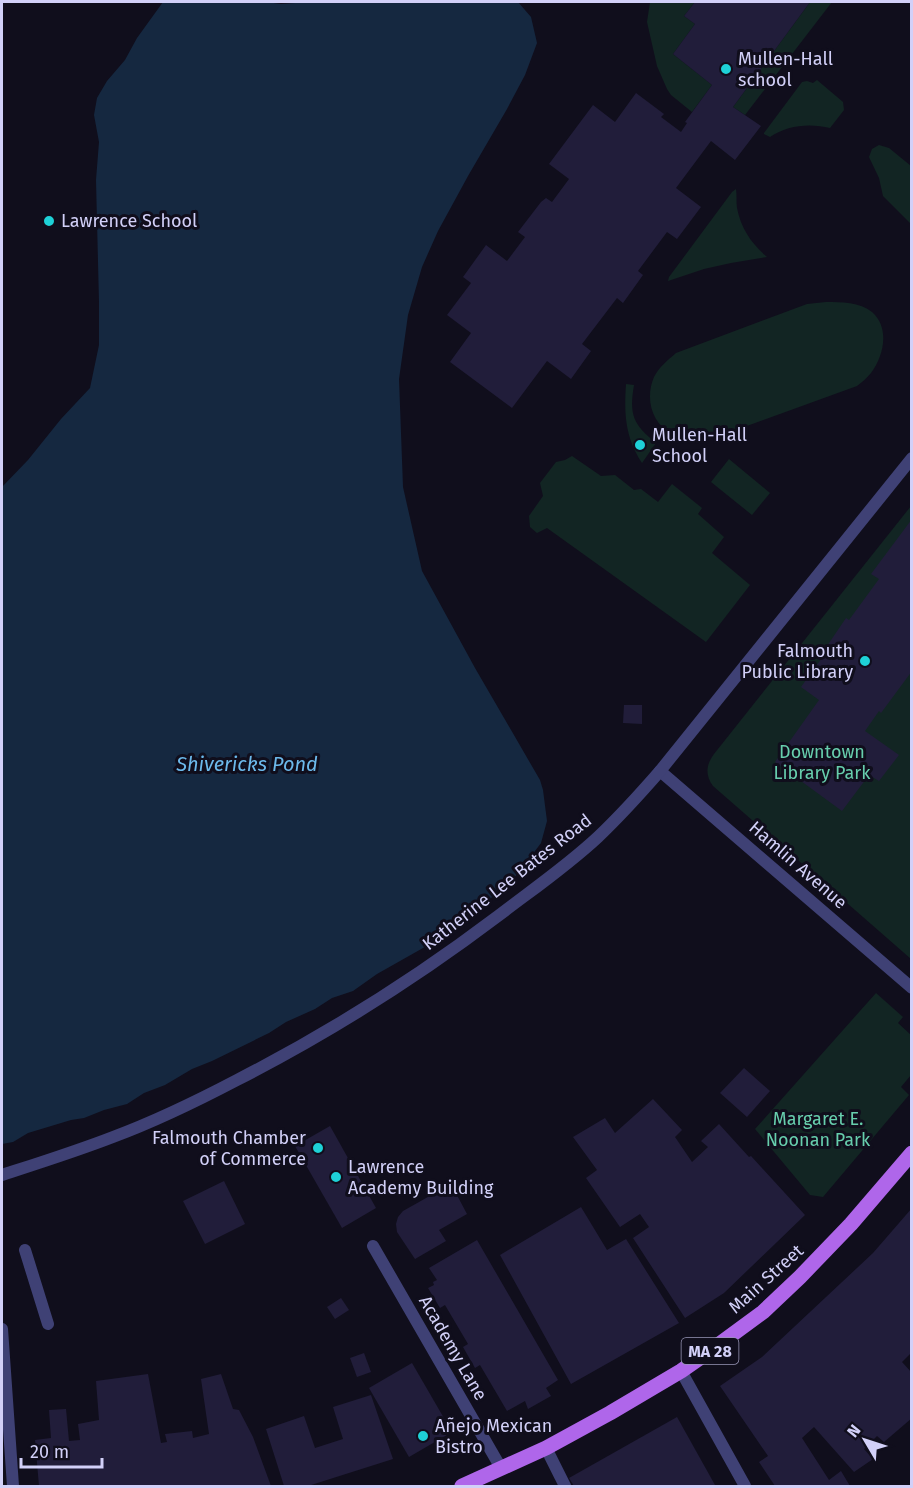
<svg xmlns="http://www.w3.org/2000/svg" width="913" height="1488" font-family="'Fira Sans',sans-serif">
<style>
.green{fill:#122523}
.water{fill:#152840}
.building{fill:#211d3a}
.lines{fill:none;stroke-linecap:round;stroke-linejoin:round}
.service{stroke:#3f4175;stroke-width:12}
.minor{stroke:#3f4175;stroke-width:12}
.tertiary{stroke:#3f4175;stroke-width:12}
.primary{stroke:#af66ea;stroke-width:15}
.poi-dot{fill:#1ed1d7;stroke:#100e1c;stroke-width:2}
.labels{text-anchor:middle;stroke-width:6;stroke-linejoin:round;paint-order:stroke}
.shield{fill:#100e1c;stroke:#9896b6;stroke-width:1.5}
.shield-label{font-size:16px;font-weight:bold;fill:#d2d0f8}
.poi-label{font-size:18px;fill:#d2d0f8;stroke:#100e1c;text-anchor:start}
.park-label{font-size:18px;fill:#67cead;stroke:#100e1c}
.street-label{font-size:18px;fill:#d2d0f8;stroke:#100e1c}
.water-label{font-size:20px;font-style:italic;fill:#6cb9eb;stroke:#100e1c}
</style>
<rect width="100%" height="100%" fill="#100e1c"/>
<g class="green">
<polygon points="650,2 695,2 684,16 695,24 673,54 712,85 692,112 671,95 667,89 657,66 647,22"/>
<polygon points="810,2 832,2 745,115 733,107"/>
<path d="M 817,80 L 843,102 L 844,110 L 830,128 C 810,123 787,125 770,137 L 764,134 L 764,133 L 802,82 L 807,81 L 813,83 Z"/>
<polygon points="879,145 889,148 911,166 911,224 883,196 879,178 869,157 872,149"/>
<path d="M 736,189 C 737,195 736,202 737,208 C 741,229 752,244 767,257 L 731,263 L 704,269 L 668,281 L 669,277 L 732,192 Z"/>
<path d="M 826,302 C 841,302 860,302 872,312 C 890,328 884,355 871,373 C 867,378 862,382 857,386 L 711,439 C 698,439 685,440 673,434 C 651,424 645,398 654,377 C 659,367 668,360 676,353 L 807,304 Z"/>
<path d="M 626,384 L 634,385 C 629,415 633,424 656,443 L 642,463 C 625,437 624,414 626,384 Z"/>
<polygon points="572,456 601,476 615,475 634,490 641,489 658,502 672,484 702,508 698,514 724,537 712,553 750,585 706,642 547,528 537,533 530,527 529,516 543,496 540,483 556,462 565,460"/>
<polygon points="729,459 770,493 752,515 711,482"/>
<path d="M 911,506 L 911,959 L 713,786 C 705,775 706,765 714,754 Z"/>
<polygon points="876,993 903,1017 898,1023 911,1035 911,1075 901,1087 909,1095 823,1197 810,1195 755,1129"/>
</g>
<polygon class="water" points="163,2 266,2 281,4 309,2 518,2 531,17 537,43 525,75 507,109 468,176 438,231 422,267 408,315 399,379 403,487 422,571 475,668 540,780 543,790 547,821 541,843 535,851 530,860 510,882 502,888 480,908 423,948 377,974 353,991 332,998 315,1009 286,1022 269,1033 212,1061 192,1069 165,1085 144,1093 127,1104 104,1110 84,1118 71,1120 28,1133 13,1142 2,1144 2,487 28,460 61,419 90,388 99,345 99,302 96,180 99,142 94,115 97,98 107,81 125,60 137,38"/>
<g class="building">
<polygon points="695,2 810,2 733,107 761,126 735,160 711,141 676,188 701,207 677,239 667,232 638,271 643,275 623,303 617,298 582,344 591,351 571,379 547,361 512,408 450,362 471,333 447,315 471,283 463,277 486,245 507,261 525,237 518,232 541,202 546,198 552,202 569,179 549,164 593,105 615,122 636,93 664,114 661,117 681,132 687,123 685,122 712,85 673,54 695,24 684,16"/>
<polygon points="912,519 912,671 881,713 879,711 865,731 899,755 879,781 869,775 842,811 775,762 819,700 801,687 827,651 825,649 846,618 849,620 879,579 871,574"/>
<polygon points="624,705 642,705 642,724 623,723"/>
<polygon points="744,1068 770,1091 747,1117 720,1093"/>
<polygon points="653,1099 682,1130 675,1137 692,1162 708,1147 701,1141 719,1124 749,1157 751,1156 805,1215 724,1293 685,1318 633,1238 649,1227 640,1214 620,1227 586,1178 597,1170 573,1137 605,1118 615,1133"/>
<polygon points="330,1126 376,1208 342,1228 295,1146"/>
<polygon points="224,1181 245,1224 205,1244 183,1201"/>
<polygon points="451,1184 467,1214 439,1230 446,1241 415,1259 397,1232 396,1224 398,1217 403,1211"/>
<polygon points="581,1207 607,1250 626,1239 679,1323 571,1384 500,1255"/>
<polygon points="912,1208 912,1352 902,1362 912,1373 912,1418 884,1442 877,1436 864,1449 873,1459 854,1472 814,1427 802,1438 829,1480 841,1471 850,1486 775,1486 759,1462 768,1456 720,1386 762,1357 873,1253"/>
<polygon points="477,1240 558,1380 546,1388 551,1396 528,1409 525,1401 507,1411 480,1365 475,1368 463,1347 468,1344 445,1305 440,1308 428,1288 434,1285 433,1282 437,1280 429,1268"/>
<polygon points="341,1298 349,1310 335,1319 327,1307"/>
<polygon points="364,1353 371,1372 357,1377 350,1358"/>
<polygon points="412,1363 452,1432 409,1457 369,1388"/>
<polygon points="148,1374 161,1443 167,1442 165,1434 192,1431 193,1438 209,1434 201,1379 221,1374 233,1409 239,1410 253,1437 271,1486 39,1486 35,1440 51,1438 49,1410 66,1409 69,1441 80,1440 78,1424 99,1420 96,1381"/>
<polygon points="371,1395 393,1459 308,1486 284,1486 266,1429 304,1416 315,1448 343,1439 333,1407"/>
<polygon points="677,1417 715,1485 712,1486 574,1486 569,1478"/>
</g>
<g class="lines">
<polyline class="service" points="25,1250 48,1324"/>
<g class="minor">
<polyline points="373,1246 501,1468"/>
<polyline points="2,1329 13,1486"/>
<polyline points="546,1448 565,1486"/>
</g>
<g class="tertiary">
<polyline points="660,771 912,988"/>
<path d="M 2,1175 C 39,1163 77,1151 113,1137 C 156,1121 197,1101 237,1080 C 329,1033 416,978 498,916 C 532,890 567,866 598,837 C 620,816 640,794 660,771 L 912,458"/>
<polyline points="681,1371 745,1486"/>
</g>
<polyline class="primary" points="462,1486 546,1448 610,1413 681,1371 714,1348 763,1312 800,1277 851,1224 912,1153"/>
</g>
<g class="poi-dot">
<circle cx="726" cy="69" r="6"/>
<circle cx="49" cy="221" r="6"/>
<circle cx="640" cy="445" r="6"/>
<circle cx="865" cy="661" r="6"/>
<circle cx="318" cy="1148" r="6"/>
<circle cx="336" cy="1177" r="6"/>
<circle cx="423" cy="1436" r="6"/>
</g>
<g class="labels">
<rect class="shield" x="681.5" y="1338" width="57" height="26" rx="4.5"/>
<g class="shield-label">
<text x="710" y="1357">MA 28</text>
</g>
<g class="poi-label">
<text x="738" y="65">Mullen-Hall<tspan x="738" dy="21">school</tspan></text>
<text x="61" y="227">Lawrence School</text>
<text x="652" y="441">Mullen-Hall<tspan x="652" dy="21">School</tspan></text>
<text x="853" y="657" text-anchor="end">Falmouth<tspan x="853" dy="21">Public Library</tspan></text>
<text x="306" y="1144" text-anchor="end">Falmouth Chamber<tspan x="306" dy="21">of Commerce</tspan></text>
<text x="348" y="1173">Lawrence<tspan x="348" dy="21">Academy Building</tspan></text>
<text x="435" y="1432">Añejo Mexican<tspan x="435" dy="21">Bistro</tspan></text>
</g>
<g class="park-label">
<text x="822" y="758">Downtown<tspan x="822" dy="21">Library Park</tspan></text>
<text x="818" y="1125">Margaret E.<tspan x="818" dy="21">Noonan Park</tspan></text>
</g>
<g class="street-label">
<text transform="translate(798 865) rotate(41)" y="6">Hamlin Avenue</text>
<text transform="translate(507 882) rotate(-38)" y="6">Katherine Lee Bates Road</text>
<text transform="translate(766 1279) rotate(-42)" y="6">Main Street</text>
<text transform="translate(453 1348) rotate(60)" y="6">Academy Lane</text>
</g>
<g class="water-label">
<text x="247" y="771">Shivericks Pond</text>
</g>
</g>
<rect width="913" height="1488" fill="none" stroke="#d2d0f8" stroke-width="6"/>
<g transform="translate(865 1440) rotate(309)" stroke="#100e1c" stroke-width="4.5" paint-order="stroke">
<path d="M0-4.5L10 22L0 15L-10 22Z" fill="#d2d0f8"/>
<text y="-9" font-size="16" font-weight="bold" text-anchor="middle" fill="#d2d0f8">N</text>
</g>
<path d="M21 1458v9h81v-9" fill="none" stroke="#d2d0f8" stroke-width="3"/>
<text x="30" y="1458" font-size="18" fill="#d2d0f8" stroke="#100e1c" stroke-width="4.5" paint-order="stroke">20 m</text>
</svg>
